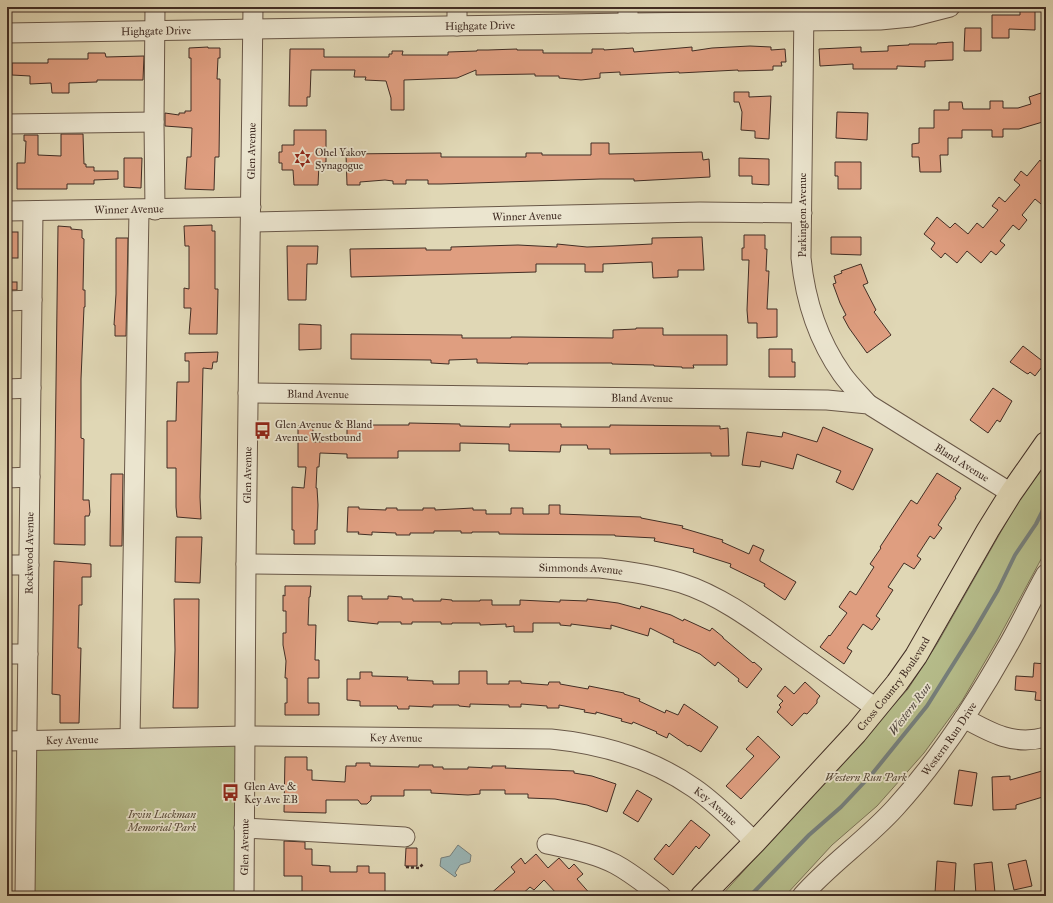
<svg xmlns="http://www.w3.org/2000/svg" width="1053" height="903" font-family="'IM FELL Great Primer',serif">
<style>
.green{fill:#b6bd8b;stroke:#7c7558}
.water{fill:#99b7b9;stroke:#76807d}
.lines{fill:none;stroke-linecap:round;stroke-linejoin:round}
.stream{stroke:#76807d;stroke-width:4}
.building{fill:#df9e80;stroke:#412d24}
.minor-casing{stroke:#695848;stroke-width:21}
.major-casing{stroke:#412d24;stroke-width:24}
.path{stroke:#412d24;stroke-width:2.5;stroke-dasharray:3 2;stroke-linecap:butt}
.minor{stroke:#ebe5cf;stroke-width:19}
.major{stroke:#e0d7b5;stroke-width:22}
.labels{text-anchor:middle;stroke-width:3.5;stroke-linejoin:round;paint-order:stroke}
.street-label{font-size:11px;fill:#412d24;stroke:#ebe5cf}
.poi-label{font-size:11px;fill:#412d24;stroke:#ebe5cf;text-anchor:start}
.park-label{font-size:11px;font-style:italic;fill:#584a39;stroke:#ebe5cf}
.water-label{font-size:12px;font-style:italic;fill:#534942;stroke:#ebe5cf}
</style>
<rect width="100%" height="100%" fill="#e0d7b5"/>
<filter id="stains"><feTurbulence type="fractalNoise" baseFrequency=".005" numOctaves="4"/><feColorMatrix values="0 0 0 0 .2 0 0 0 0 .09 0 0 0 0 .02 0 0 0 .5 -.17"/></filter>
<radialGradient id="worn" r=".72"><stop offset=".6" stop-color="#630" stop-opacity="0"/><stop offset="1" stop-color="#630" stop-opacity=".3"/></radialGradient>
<g class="green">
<polygon points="1046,464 1046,550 997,641 962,701 924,753 877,806 832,845 785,896 721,896 908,689 937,644 1019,500"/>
<polygon points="239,743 238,896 31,896 32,747"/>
</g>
<polygon class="water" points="458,845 471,855 470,862 460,865 455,873 457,875 455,877 440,866 441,858 450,856"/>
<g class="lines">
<polyline class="stream" points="750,896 809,835 841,807 872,774 927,706 974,631 998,590 1015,555 1036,524 1046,504"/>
</g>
<g class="building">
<polygon points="1020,7 1035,7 1035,30 1009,29 1009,38 992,38 992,15 1020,15"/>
<polygon points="965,28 981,28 981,51 964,51"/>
<polygon points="953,42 953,60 925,61 925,67 897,66 897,69 853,69 853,64 820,66 819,49 861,47 861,52 888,51 888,46 909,45 909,44 937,44 937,43"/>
<polygon points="750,46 771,47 771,50 785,49 786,62 781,62 782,66 773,66 773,70 738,71 738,70 679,73 679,72 620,75 620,72 600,73 600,78 581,80 559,78 559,76 535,76 535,74 476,75 476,70 457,78 404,80 404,110 391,110 391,98 386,81 365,80 366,77 354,77 355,70 311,70 310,97 307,97 307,106 289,106 290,49 324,49 324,57 389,57 389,54 392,54 392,51 403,51 402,55 448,55 448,52 477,51 477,50 488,50 517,49 517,50 543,50 543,53 592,53 592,49 604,49 604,50 633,48 634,52 692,47 692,51 712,48"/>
<polygon points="208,47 208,48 220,48 220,58 218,58 217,79 220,79 219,157 215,157 214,190 185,189 187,157 191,157 192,128 165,126 165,113 179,115 179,113 185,113 185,111 191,111 191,58 189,58 189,48"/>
<polygon points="88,53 105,53 106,57 144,56 143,80 97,80 97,82 69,83 69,93 52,93 51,83 30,84 30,76 12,75 12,63 48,63 48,59 88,59"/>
<polygon points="734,92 749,92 749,97 771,96 769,139 755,138 755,131 741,130 742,112 739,102 734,102"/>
<polygon points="1041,93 1043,100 1046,99 1046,121 1019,129 1003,129 1003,137 992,137 992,130 962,130 962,138 948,138 948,155 940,155 941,172 920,172 919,157 912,157 912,144 919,143 919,128 934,128 934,110 949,110 949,102 962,102 963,109 990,109 990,101 1003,101 1003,108 1018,108 1031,104 1029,97"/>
<polygon points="837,112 868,113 867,140 836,138"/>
<polygon points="294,130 326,130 326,162 319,164 318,185 294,185 293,170 282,170 282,163 279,163 279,152 282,152 282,145 294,145"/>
<polygon points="61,134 83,134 84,164 86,164 86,167 94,167 94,171 118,171 118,179 94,180 94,184 67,184 67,189 17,189 17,163 25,163 26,141 24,141 24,135 38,135 38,155 61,156"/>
<polygon points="591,143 609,143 609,154 702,152 703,160 709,159 710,177 634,181 634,179 600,179 441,184 428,184 428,180 406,180 406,184 393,184 393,181 385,180 360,182 360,185 347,185 346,154 441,153 441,157 526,157 526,153 542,153 542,155 591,155"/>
<polygon points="124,158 142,158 141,188 124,187"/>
<polygon points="739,158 769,159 769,185 752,184 752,176 739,176"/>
<polygon points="1040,160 1046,168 1046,198 1041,204 1035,199 1022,215 1027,220 1019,230 1013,225 1000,241 1005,245 996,255 991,251 981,263 967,251 957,263 945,253 941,258 931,249 935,243 924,234 937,217 950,228 955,223 968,234 977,223 983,228 998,210 992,206 999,197 1005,202 1020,185 1014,180 1021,171 1027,176"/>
<polygon points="835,162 861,162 861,189 838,189 838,176 835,176"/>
<polygon points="212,225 212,231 215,231 215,289 218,289 217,334 189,334 191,308 184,308 184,288 189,289 189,246 185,246 184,226"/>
<polygon points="58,226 71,227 71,229 82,230 82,238 84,239 83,290 85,290 85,307 84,307 81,379 81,438 84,439 83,500 89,500 90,512 89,516 85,516 85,545 54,544"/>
<rect x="7" y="232" width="11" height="26"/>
<polygon points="744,235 765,235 765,249 767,249 766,271 769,271 767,309 777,309 777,337 757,338 757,323 748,323 747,310 749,260 742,260 742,248 744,248"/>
<polygon points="702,237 704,270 678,270 678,277 653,278 652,262 603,264 603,272 585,272 585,264 536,264 536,272 351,277 350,249 426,248 426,250 451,250 451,247 518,245 557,247 557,244 587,247 613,246 652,244 652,238"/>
<polygon points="831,237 861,237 861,255 831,254"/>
<polygon points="116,238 128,238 126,336 115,336 115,325 114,325 116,294"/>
<polygon points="287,246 318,246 317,264 307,264 306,300 288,300"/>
<polygon points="861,264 868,283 863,285 876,310 874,312 891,335 867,353 849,328 843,317 846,315 840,303 833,284 836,283 834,276 842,273 841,271"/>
<rect x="7" y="282" width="10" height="8"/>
<polygon points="299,324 321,325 321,349 299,350"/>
<polygon points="636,328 663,328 663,335 727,335 727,365 693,365 694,368 682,368 682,367 654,366 654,365 612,364 612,363 528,363 528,364 486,363 477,363 477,359 449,360 449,364 431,363 431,360 351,359 351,334 462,335 462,338 511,338 511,337 520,337 613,338 613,330 636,329"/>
<polygon points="1023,346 1045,363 1035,376 1030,372 1028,374 1026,373 1010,362"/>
<polygon points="769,349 792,349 792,362 795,362 795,377 769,377"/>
<polygon points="218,352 217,362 213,362 212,369 203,368 200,497 201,519 177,517 176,507 176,468 167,468 167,421 176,421 177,382 189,382 189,361 185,361 185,353"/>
<polygon points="993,388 1012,401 1000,422 997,420 988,433 970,420"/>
<polygon points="409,423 460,424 460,426 510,427 510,424 561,424 561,427 610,427 610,425 720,426 720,429 728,428 729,456 711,456 711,453 610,454 610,449 588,449 587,445 561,445 560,452 509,451 509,444 460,443 460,451 398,451 398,458 347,458 347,454 320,453 319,467 317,467 316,488 317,488 318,505 317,530 315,530 315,544 294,544 294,530 292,530 292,487 304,488 306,467 298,467 298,426 313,426 313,442 347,441 347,425 409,425"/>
<polygon points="823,427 873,449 853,490 836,482 841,471 797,454 793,469 761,461 760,467 742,465 747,432 782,437 783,432 817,442"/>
<polygon points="937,473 961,488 955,497 956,498 938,525 942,528 934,539 930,536 917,556 921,559 914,569 904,563 888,587 893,590 876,616 880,619 872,630 863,624 847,648 852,651 844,664 820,647 829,635 830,636 847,613 839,607 850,591 856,595 874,567 870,564 881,548 880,547 911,500 917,504"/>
<polygon points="111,474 123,474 122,546 110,546"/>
<polygon points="549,505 560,505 560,514 641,517 641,518 683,526 682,528 723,540 722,542 749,554 753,545 764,550 760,559 760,561 796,582 785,600 764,586 765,584 730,567 731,564 693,552 694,549 654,541 655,538 615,536 615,535 499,534 499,532 472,532 472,533 461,533 461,531 434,531 434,533 410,533 410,535 396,535 396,533 372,532 372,535 358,534 359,532 347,532 348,507 359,507 359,509 386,510 386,508 397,508 397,510 423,510 423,508 435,508 435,510 473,508 473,510 486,510 486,514 511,514 511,508 523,508 523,514 549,514"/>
<polygon points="176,537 202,537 200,583 175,582"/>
<polygon points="54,561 91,564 91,577 82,577 82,605 79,605 78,648 81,648 79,723 60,723 60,695 52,694"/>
<polygon points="285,586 311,586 310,597 309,597 308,625 316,625 315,660 319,660 319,678 308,678 308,703 319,703 319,715 285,715 285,703 287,703 287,678 285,678 286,661 283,645 283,633 286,633 286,611 283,611 283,595 285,596"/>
<polygon points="348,596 362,596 362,599 388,599 388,596 402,597 402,599 413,599 413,601 441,601 441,599 452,600 452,601 480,601 480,600 492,600 492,605 520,605 520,600 560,602 560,600 587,601 587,599 618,603 640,609 641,606 671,615 683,621 684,619 710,631 712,628 723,637 723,638 753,663 754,662 762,669 747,688 738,681 739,679 718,662 715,666 700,654 673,642 674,640 650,628 648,636 611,625 611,629 571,624 571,626 560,625 560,623 533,623 533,632 514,632 514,626 506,627 506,624 480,625 480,623 452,623 452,624 441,624 441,622 412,622 412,624 401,624 401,622 378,622 378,624 348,621"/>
<polygon points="174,599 199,599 198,708 173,708 175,650"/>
<polygon points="1034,663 1046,664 1046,701 1035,700 1036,692 1015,690 1016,676 1033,677"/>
<polygon points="459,671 487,671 487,684 509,684 509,681 521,681 521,683 548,685 549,682 560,682 560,684 588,689 589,686 624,693 624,694 640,699 639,701 665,713 666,710 678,715 684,704 718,727 701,752 689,745 688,746 669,733 667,738 656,733 657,732 633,722 632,724 621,721 622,719 596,712 596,714 584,712 585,710 559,705 559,708 547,708 547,706 521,704 521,707 509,707 509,705 470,704 470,707 459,706 459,705 433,705 433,707 409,706 409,709 398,709 397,706 360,706 360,701 347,700 347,679 360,679 360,672 372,672 372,676 408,677 407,680 433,681 433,684 459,684"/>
<polygon points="805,682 820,696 817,700 817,703 807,714 804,713 792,726 777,712 781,707 779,705 783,701 777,696 785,686 794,694"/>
<polygon points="758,736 780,757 741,799 726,786 754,756 746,749"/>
<polygon points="285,757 307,757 307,770 312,770 312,780 345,782 346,766 356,766 356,763 370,763 370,766 419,767 419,765 433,765 433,767 443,767 443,769 468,769 468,767 492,768 492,766 506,766 505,768 574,771 574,773 592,776 616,784 607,812 587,805 555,799 528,798 528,794 505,794 505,790 480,790 480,794 468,795 431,793 431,790 404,790 404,796 371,796 371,800 367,804 361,804 358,800 326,800 326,813 284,812"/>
<polygon points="959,770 977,773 972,806 954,804"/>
<polygon points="1042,771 1046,785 1046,796 1016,805 1016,809 993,810 992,777 1010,776 1010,780"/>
<polygon points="637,790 652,799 638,822 623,813"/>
<polygon points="691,820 710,835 699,849 696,846 673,875 654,859 666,844 669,847"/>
<polygon points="284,841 305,842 305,849 312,849 312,865 330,866 330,872 357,872 357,866 369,866 369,873 385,873 385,896 358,896 358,893 302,893 302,876 284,876"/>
<polygon points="406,848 417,848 417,866 405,866"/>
<polygon points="536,854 548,868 559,858 569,869 574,864 583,874 577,879 592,896 564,896 560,891 557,894 544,880 534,890 530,887 520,896 488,896 515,872 511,867 521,858 525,864"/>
<polygon points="1026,860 1032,886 1014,890 1008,864"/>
<polygon points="937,861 956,863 954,895 935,893"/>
<polygon points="992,862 995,893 976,895 974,864"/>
</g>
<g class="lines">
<defs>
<g id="minor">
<polyline points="155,7 154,122 155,210"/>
<path d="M 804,7 L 801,258 C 805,298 818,340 842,374 C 849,384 859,394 868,404"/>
<polyline points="628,23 628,7"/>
<polyline points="457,26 457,7"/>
<path id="s1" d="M 7,33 L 628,23 L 880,20 L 911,17 L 950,7"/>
<polyline points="7,124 154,122"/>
<path id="s2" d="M 7,211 L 251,207"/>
<path id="s3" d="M 251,222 L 700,212 L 802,213"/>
<polyline points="7,301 32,300"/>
<polyline points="7,389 31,388"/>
<path id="s4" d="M 248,393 L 827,400 L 868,404 L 1011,493"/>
<polyline points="7,478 30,477"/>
<path id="s5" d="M 246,564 L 600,568 C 627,571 654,575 681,583 C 722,596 758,624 793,649 C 821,669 849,689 877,709"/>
<polyline points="7,565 29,565"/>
<polyline points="7,654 28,654"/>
<path d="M 964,718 C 991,733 1014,746 1046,737"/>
<polyline points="130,738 139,210"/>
<path id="s6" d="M 7,741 L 245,736 L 551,739 C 601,744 651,758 694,788 C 716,803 735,823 755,842"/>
<polyline points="244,828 405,837"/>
<path d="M 547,844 C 570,849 594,853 615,864 C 632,873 646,885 661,896"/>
<path id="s7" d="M 25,896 L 33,211"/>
<path id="s8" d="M 244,896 L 246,564 L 253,7"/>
<path id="s9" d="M 802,896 C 830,864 866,840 895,808 C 937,762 975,704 1006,649 C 1020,625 1032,599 1046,574"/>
</g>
<g id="major">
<path id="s10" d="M 702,896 L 755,842 L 856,733 L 897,683 L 916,656 L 988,530 L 1011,493 L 1046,443"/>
</g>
</defs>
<use href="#minor" class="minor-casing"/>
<use href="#major" class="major-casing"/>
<polyline class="path" points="406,867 419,868 423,864"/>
<use href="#minor" class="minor"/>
<use href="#major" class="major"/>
</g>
<defs>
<symbol id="synagogue-bare" viewBox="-9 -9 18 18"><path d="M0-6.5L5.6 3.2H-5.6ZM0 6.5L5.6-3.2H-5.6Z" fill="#8f2418" stroke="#ebe5cf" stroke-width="2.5" paint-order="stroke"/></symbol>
<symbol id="bus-bare" viewBox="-9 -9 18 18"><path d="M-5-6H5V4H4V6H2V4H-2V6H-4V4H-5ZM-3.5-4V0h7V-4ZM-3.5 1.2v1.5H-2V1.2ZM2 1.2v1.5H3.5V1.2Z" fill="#8f2418" stroke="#ebe5cf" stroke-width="2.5" paint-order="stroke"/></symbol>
</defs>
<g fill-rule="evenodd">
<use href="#synagogue-bare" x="290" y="146" width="25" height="25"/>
<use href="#bus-bare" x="250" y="418" width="25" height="25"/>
<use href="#bus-bare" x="218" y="780" width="25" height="25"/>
</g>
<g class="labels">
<g class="street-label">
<text dy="4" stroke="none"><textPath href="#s1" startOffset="473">Highgate Drive</textPath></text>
<text dy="4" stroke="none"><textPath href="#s1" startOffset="149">Highgate Drive</textPath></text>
<text dy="4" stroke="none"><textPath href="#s8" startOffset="745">Glen Avenue</textPath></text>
<text dy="4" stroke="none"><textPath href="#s2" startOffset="122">Winner Avenue</textPath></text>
<text transform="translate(802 215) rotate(-90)" y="4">Parkington Avenue</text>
<text dy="4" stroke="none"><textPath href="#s3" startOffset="276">Winner Avenue</textPath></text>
<text dy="4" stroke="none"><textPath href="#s4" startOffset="70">Bland Avenue</textPath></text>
<text dy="4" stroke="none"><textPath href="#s4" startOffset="394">Bland Avenue</textPath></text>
<text dy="4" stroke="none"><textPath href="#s4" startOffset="731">Bland Avenue</textPath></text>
<text dy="4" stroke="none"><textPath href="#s8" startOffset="421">Glen Avenue</textPath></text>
<text dy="4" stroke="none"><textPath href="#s7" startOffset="343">Rockwood Avenue</textPath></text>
<text dy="4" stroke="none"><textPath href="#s5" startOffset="335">Simmonds Avenue</textPath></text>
<text dy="4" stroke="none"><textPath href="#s10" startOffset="286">Cross Country Boulevard</textPath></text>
<text dy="4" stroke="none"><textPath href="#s6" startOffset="389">Key Avenue</textPath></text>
<text dy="4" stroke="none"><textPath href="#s6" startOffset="65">Key Avenue</textPath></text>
<text dy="4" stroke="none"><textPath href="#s9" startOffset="216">Western Run Drive</textPath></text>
<text dy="4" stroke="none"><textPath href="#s6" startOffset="725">Key Avenue</textPath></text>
<text dy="4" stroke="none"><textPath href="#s8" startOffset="49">Glen Avenue</textPath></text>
</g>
<g class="poi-label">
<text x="315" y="156">Ohel Yakov<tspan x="315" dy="13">Synagogue</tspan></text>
<text x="275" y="428">Glen Avenue &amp; Bland<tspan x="275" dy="13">Avenue Westbound</tspan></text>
<text x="244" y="790">Glen Ave &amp;<tspan x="244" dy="13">Key Ave EB</tspan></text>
</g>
<g class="park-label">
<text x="866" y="781">Western Run Park</text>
<text x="162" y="818">Irvin Luckman<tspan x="162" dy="13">Memorial Park</tspan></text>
</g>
<g class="water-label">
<text transform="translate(910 709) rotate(-53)" y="4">Western Run</text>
</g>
</g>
<rect width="1053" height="903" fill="none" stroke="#e0d7b5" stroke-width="24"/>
<rect x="8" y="8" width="1037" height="887" fill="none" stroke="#412d24" stroke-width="2"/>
<rect x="12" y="12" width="1029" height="879" fill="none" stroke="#412d24"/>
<rect width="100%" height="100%" filter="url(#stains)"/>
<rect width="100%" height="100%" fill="url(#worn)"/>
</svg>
